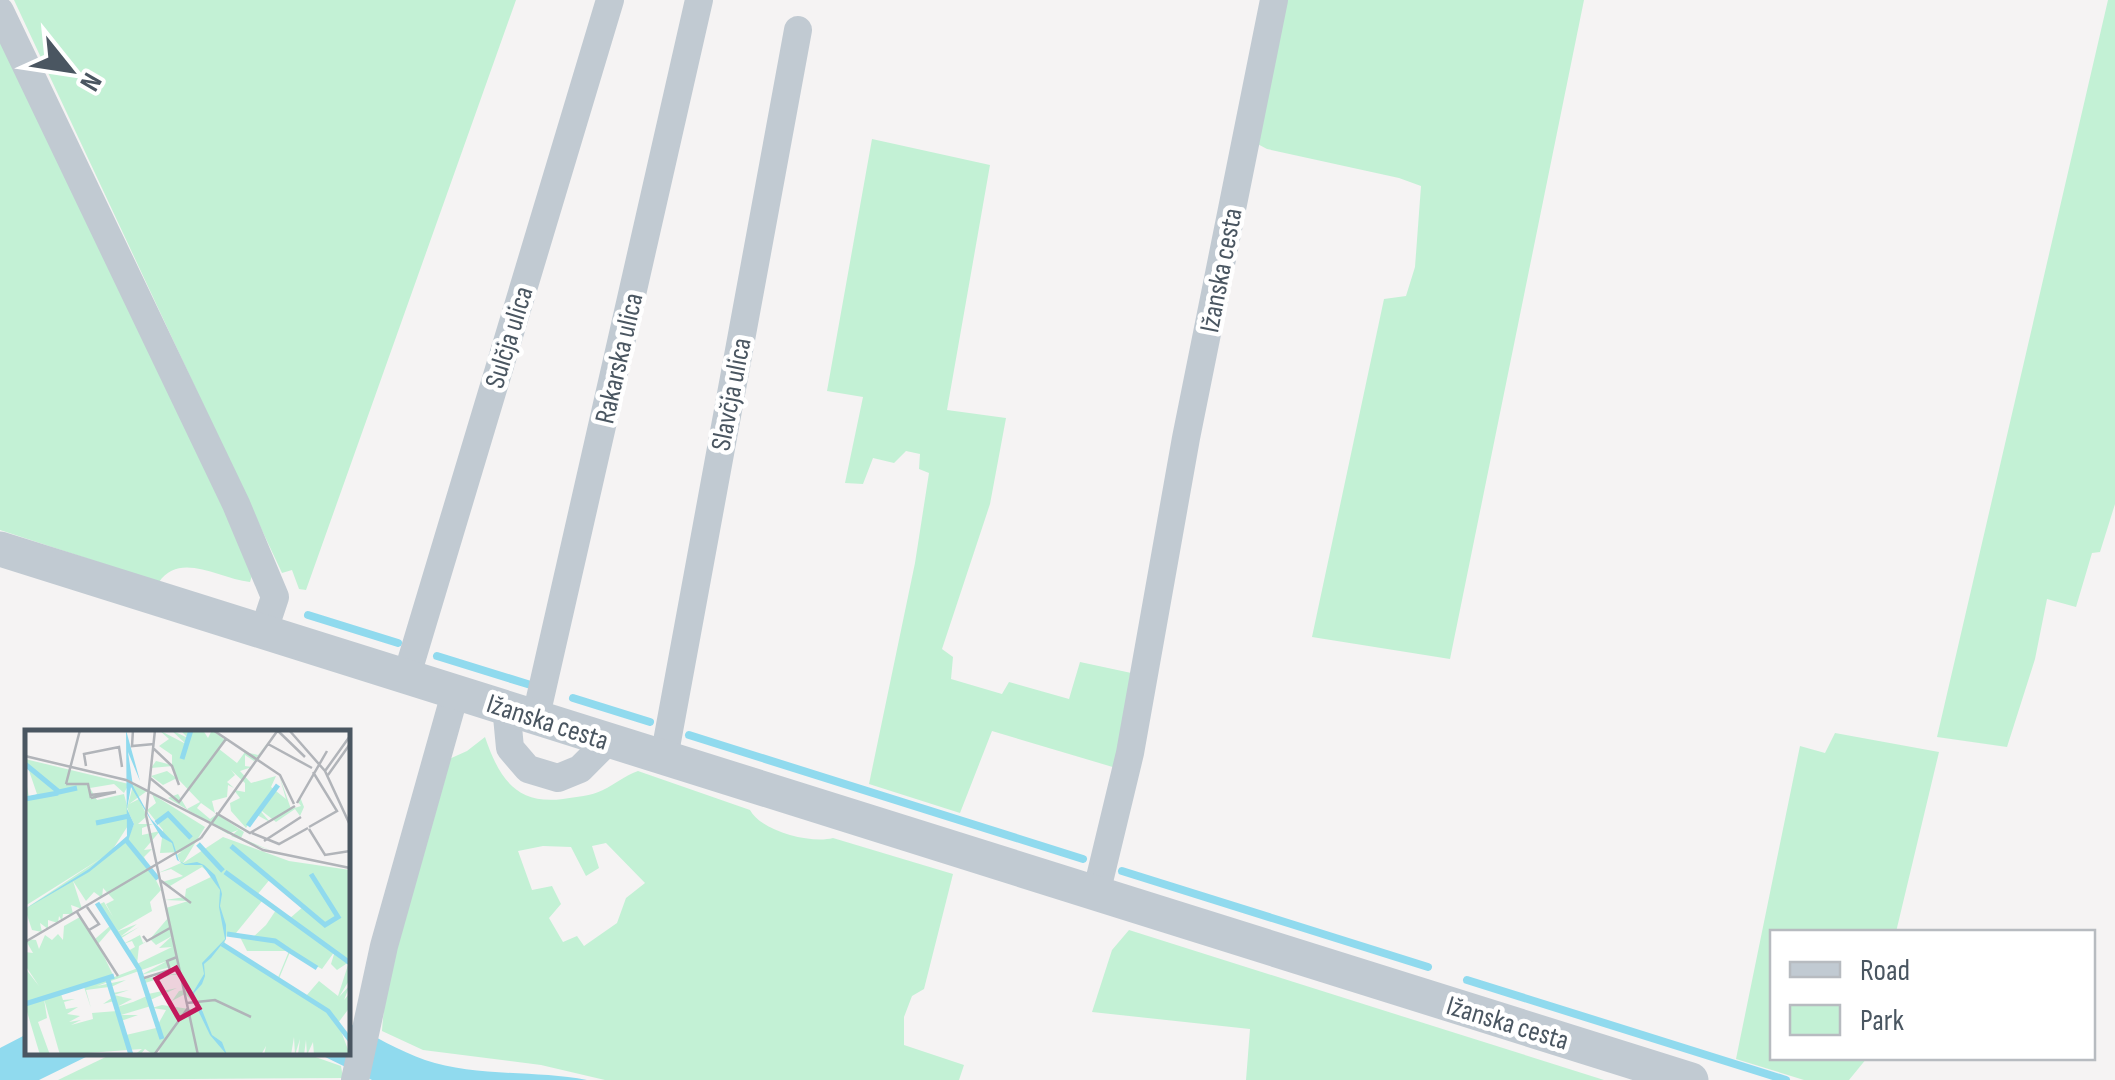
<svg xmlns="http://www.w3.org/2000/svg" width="2115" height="1080" font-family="'Sofia Sans Condensed',sans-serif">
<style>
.green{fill:#c3f1d5;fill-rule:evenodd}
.water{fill:#90daee}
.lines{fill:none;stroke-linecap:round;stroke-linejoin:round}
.stream{stroke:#90daee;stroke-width:8}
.minor{stroke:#c1cad2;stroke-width:28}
.tertiary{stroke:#c1cad2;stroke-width:35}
.labels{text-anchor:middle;stroke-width:9;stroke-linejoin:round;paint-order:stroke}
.street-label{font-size:28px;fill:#4a5661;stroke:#fff}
.inset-river{fill:none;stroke:#90daee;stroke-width:5}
.inset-road{fill:none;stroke:#b1b4b9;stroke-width:2.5}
.view{fill:#c2185b;fill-opacity:0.15;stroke:#c2185b;stroke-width:5}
.inset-edge{fill:none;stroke:#4a5661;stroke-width:5}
</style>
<rect width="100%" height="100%" fill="#f5f3f3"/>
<g class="green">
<polygon points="14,0 516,0 306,590 299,589 292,570 282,573"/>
<polygon points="1282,0 1584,0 1450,659 1312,637 1384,299 1406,296 1415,267 1421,186 1399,178 1267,149 1252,141"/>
<polygon points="2108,0 2115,0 2115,504 2100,552 2092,553 2076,607 2047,599 2035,659 2007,747 1937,737"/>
<path d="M 0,25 L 254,569 L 250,582 C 220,579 180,551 159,582 L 0,530 Z"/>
<polygon points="872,139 990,165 947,410 1006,418 990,504 942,649 953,657 951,679 1002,694 1009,682 1069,699 1080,662 1136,674 1116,768 992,731 960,813 869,784 915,563 929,473 919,469 920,454 906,451 894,463 873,458 863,484 845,483 863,397 827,391"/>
<polygon points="1835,733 1939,752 1896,932 1772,932 1772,1058 1867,1058 1849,1080 1804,1080 1736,1059 1800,746 1825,753"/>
<path d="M 485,737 C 499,778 516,805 563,799 C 576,797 591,796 603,790 C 615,784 624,776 638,771 L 750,810 C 761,831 811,844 833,838 L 953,874 L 924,989 L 912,996 L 904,1017 L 904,1045 L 964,1065 L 959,1080 L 605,1080 L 541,1065 L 423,1050 L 382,1031 C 388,939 422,848 447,760 L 467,751 ZM 606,843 L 645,883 L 626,898 L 617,923 L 584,946 L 577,936 L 563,942 L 549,918 L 561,904 L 552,886 L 532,890 L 518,851 L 543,846 L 571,847 L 586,876 L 599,868 L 592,846 Z"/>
<polygon points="1129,930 1604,1080 1246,1080 1250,1029 1092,1012 1112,950"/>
<polygon points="116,1052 304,1053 341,1066 343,1078 58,1080"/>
</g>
<g class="water">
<path d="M 348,1023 C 373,1035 399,1051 425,1060 C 474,1077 536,1070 587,1080 L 372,1080 L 317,1053 L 348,1052 Z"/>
<polygon points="27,1034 28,1052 94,1053 39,1080 0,1080 0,1048"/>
</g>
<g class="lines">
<g class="stream">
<polyline points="308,615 398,643"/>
<polyline points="437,656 534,686"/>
<polyline points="573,698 650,722"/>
<polyline points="689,735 1083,859"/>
<polyline points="1122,871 1428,967"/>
<polyline points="1467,980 1786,1080"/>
</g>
<g class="minor">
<polyline points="0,11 236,504 275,597 264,630"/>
<polyline points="407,675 610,0"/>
<polyline points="506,706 510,748 528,769 558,778 580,769 609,740"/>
<polyline points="536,716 699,0"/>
<polyline points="664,758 798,30"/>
<polyline points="1096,894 1130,753 1186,438 1274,0"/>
<polyline points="355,1080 384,946 456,690"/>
</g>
<polyline class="tertiary" points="0,549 1691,1080"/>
</g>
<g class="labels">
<g class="street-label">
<text transform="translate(1220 270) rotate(-79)" y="10">Ižanska cesta</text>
<text transform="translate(508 337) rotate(-73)" y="10">Sulčja ulica</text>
<text transform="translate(618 358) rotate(-77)" y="10">Rakarska ulica</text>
<text transform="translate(730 394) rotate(-79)" y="10">Slavčja ulica</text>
<text transform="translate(548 721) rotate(18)" y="10">Ižanska cesta</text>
<text transform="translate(1508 1022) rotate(17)" y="10">Ižanska cesta</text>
</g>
</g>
<g transform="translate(25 730)">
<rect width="325" height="325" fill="#f5f3f3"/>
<path d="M 134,0 L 161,14 L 146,0 L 163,8 L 155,0 L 178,0 L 183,8 L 187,0 L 200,10 L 194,19 L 212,33 L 220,22 L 233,25 L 252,1 L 229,31 L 220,25 L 220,36 L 227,37 L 215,41 L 226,53 L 251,46 L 246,57 L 261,69 L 254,45 L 266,79 L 276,76 L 273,72 L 275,67 L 279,77 L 275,86 L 270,79 L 251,92 L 233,78 L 245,92 L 230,84 L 221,98 L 206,81 L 205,73 L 215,68 L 209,60 L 220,62 L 220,53 L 206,40 L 210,45 L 202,52 L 209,58 L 203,55 L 202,67 L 187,71 L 190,83 L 176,73 L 172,78 L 185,89 L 192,84 L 219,102 L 216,108 L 247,121 L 206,106 L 213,100 L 203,104 L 143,68 L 153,64 L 162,79 L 175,72 L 152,48 L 138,55 L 126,46 L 142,41 L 150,47 L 148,36 L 126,38 L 131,31 L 147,35 L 147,25 L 134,16 L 144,9 ZM 0,29 L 104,54 L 99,63 L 89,54 L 65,58 L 72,70 L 99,64 L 106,91 L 86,122 L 0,176 L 0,44 L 4,68 L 12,64 ZM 108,55 L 122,61 L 104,74 L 114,69 L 122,86 L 113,94 L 128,94 L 117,98 L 117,105 L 135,101 L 119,120 L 127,119 L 119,127 L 136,160 L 125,172 L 127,181 L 91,202 L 112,194 L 95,207 L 114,197 L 95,209 L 87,198 L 73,214 L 89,247 L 113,238 L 103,221 L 110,217 L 107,211 L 98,214 L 115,205 L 118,213 L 124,210 L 114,216 L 112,234 L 147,217 L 134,218 L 147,206 L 131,215 L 125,209 L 143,188 L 141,178 L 163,171 L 140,170 L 160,167 L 161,159 L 188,146 L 177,137 L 145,156 L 154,164 L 137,152 L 158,146 L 146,139 L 133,143 L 156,133 L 152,125 L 156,122 L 135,123 L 138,100 L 122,80 L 131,73 L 127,64 L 180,97 L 158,133 L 198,107 L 264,131 L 325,140 L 325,249 L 314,267 L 325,255 L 319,270 L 325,263 L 325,277 L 313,293 L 325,325 L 289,325 L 288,312 L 282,325 L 281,310 L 279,325 L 273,325 L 275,309 L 270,325 L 269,307 L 266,325 L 239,325 L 241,316 L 236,325 L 135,325 L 134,318 L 129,325 L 120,319 L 115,325 L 109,325 L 117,319 L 35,325 L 19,269 L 22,288 L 13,292 L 25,325 L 15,325 L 0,275 L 0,238 L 14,256 L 0,235 L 0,222 L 8,223 L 0,209 L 11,210 L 14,219 L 20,205 L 27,210 L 33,204 L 38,210 L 39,196 L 55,187 L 70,209 L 86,195 L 73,175 L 79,172 L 88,187 L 81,174 L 89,170 L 78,158 L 77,168 L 69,162 L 61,171 L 48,151 L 57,179 L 46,175 L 48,184 L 38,184 L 37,191 L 34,186 L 33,193 L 23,190 L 23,199 L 15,193 L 17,202 L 7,200 L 0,179 L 102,111 L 109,94 L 102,79 ZM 246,148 L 279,176 L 264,189 L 232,165 ZM 237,171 L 251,180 L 241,195 L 226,209 L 211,203 ZM 213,203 L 222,221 L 264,221 L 252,250 L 199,215 L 202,204 ZM 310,221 L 306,234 L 312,240 L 324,232 L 313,266 L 294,251 L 281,266 L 253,251 L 265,222 L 297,239 ZM 142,231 L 116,245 L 153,235 L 155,243 L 117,249 L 122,266 L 108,272 L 92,277 L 107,269 L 89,265 L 104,260 L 88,263 L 86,257 L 101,250 L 72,256 ZM 146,245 L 156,245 L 165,259 L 154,261 L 147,271 L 160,264 L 178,281 L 137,275 L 127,278 L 141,280 L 131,298 L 101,305 L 96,291 L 113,285 L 96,285 L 126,276 L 123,271 L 152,258 L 123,264 L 120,253 ZM 59,257 L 66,278 L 61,260 L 84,257 L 88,267 L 78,274 L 89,271 L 92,281 L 67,283 L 68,289 L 46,295 L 56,290 L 44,292 L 55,286 L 42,284 L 53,277 L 41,279 L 39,272 L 50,269 L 38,270 L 36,264 Z" fill="#c3f1d5" fill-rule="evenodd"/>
<path d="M 101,0 L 115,51 L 103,22 L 108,56 L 126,89 L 148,112 L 154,131 L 160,134 L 172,132 L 179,135 L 190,145 L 196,160 L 197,164 L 195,176 L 201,195 L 201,209 L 186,228 L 179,234 L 180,246 L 177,254 L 169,263 L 171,274 L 177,280 L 187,305 L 197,312 L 202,325 L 185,305 L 170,274 L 167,264 L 179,244 L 177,233 L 200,209 L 194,177 L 195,160 L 177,135 L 160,135 L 152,130 L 147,113 L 136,107 L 106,57 L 102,79 L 109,94 L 103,111 L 64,142 L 0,179 L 64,139 L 102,106 Z" fill="#90daee"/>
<path class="inset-river" d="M 157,29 L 166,0M 0,34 L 34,62 L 52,58M 0,69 L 33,63M 71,93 L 104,86M 131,93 L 143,84 L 166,108M 223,96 L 253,55M 101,110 L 133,149M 173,114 L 198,141M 206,116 L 300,195 L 313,187 L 286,144M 200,142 L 325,233M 72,173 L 114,239 L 137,309M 202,204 L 250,211 L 265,221M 197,214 L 303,281 L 325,310M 265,221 L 292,238M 83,250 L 106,325M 0,274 L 89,246"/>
<path class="inset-road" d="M 108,0 L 107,16 L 129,14M 130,0 L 121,85 L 132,136M 188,0 L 255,45 L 269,74M 252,0 L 280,27M 264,0 L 300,41 L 325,95M 243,14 L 287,38M 128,18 L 147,36 L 154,55M 0,26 L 101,50 L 238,120 L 325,138M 61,36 L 59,24 L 94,17 L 97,37M 300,41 L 325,6M 303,45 L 325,14M 125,48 L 154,72 L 201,9M 41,54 L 63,54 L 66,68M 41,54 L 55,0M 65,65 L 91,62 L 66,68M 272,73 L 302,21M 191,83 L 225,103 L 270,76M 284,97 L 312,81 L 288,42M 284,99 L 300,125 L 325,121M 227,103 L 254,114 L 283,98M 176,108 L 253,0M 239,111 L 276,87M 132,136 L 173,325M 135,150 L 166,173M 62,177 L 74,194 L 64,200M 52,182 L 93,246M 118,206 L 122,211 L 145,198M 0,212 L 176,108M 119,248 L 145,240 L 142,231 L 152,227M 162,273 L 190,270 L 226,287M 129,325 L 163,278"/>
<path class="view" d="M 151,238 L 174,278 L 154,289 L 131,249 Z"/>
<rect width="325" height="325" class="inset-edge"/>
</g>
<rect x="1770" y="930" width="325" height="130" fill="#ffffff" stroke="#b7bbc0" stroke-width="2.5"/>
<rect x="1790" y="962" width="50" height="15" fill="#c1cad2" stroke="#b7bbc0" stroke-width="2.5"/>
<text x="1860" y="980" font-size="30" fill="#4a5661">Road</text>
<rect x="1790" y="1005" width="50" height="30" fill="#c3f1d5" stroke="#b7bbc0" stroke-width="2.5"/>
<text x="1860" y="1030" font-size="30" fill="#4a5661">Park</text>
<g transform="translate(70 70) rotate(120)" stroke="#ffffff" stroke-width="8" paint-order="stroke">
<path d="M0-8L18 38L0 25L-18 38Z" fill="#4a5661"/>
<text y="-15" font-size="28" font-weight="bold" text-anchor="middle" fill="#4a5661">N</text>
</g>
</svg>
